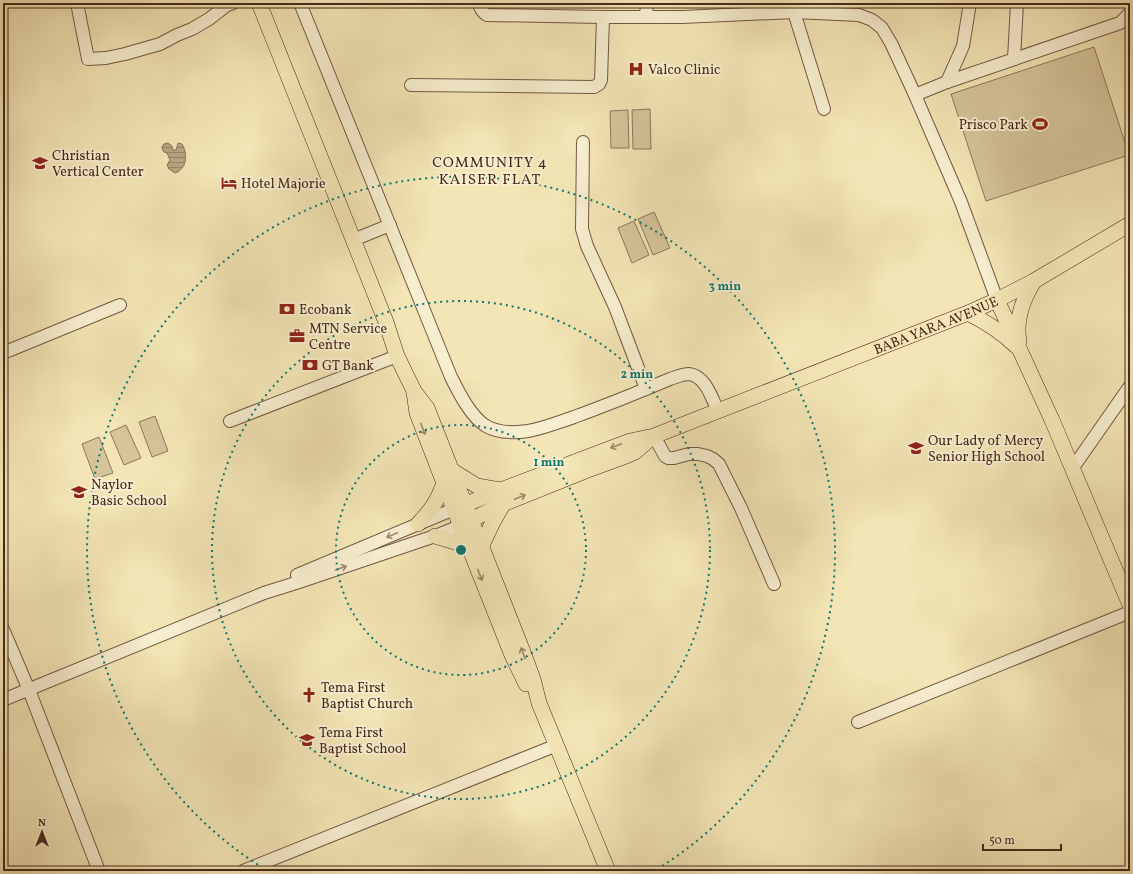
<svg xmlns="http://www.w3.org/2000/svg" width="1133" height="874" font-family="Vollkorn,serif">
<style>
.pitch{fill:#d6c59b;stroke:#8f775b}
.water{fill:url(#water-rules);stroke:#8c7358}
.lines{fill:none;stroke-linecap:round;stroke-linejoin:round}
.minor-casing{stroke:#735842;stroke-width:14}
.major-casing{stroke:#48291b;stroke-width:16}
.minor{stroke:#f7eecf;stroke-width:12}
.major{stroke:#f3e5b5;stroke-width:15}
.oneway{stroke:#9e8768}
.oneway2{stroke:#a08c75}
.ring{fill:none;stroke:#0f766e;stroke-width:2;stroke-dasharray:2 4}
.labels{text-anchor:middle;stroke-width:4;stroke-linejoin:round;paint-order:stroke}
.poi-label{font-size:14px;fill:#48291b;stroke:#f7eecf;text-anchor:start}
.street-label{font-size:14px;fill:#48291b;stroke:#f7eecf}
.neighbourhood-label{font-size:15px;letter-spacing:1px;fill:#48291b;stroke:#f7eecf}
.centre{fill:#0f766e;stroke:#f7eecf;stroke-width:2}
.ring-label{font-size:12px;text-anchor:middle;font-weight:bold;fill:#0f766e;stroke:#f7eecf;stroke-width:4;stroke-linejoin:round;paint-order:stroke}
</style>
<defs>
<pattern id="water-rules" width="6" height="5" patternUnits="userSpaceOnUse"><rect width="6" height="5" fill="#b9a581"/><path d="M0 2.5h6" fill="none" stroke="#988669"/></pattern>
</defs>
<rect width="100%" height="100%" fill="#f3e5b5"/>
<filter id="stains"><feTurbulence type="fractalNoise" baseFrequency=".005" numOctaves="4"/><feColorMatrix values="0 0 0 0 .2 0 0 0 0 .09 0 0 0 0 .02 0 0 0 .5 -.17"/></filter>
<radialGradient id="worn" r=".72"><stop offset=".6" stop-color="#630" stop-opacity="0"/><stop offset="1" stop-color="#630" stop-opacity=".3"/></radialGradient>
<g class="pitch">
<polygon points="1094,47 1129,155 986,201 951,94"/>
<polygon points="650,109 651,149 633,149 632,110"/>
<polygon points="628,110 629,148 611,148 610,111"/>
<polygon points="654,212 670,248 653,255 638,219"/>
<polygon points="634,221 649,255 632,263 618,228"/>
<polygon points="155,416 168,451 152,457 139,422"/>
<polygon points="126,425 141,458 124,465 110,432"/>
<polygon points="99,437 113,473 95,479 82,444"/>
</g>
<path class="water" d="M 168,143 L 172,146 L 173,150 L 176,150 L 178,143 L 182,144 C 188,154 187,169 175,173 L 169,169 L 167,165 L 170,160 L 167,153 L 164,152 C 162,149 161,147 164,144 Z"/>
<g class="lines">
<defs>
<g id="minor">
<polyline points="77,3 88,59 106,58 125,54 160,44 177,35 192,29 209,19 227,5 233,3"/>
<path d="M 300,3 L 451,377 C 459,393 471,417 486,426 C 498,433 514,433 528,431 C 544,428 559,422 574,417 C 607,405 639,392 670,379 C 676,377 683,374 689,374 C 706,376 712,399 718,411"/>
<path d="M 479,3 C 480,9 482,12 487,15 L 603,17 L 682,17 L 794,12 L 859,15 L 872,20 L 882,28 L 891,43 L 915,95 L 961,202 L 997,300"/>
<polyline points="794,12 824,109"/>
<polyline points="646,17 647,3"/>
<polyline points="1014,59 1017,3"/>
<polyline points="947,82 963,46 970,3"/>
<polyline points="411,85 594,87 599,84 601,80 603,17"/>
<polyline points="915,95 947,82 1120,23 1130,13"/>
<polyline points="583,142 582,229 587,246 615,307 646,389"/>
<polyline points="353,240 390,225"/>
<polyline points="3,353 120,305"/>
<polyline points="230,421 397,356"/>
<polyline points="654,436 665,456 668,458 674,458 689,454 698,454 707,456 713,459 719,464 741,508 774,584"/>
<polyline points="1072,469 1130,386"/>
<polyline points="297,575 454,509"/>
<polyline points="3,629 29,690 99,871"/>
<polyline points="3,700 264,593 299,582 435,536 460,526"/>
<polyline points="858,722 1130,612"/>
<polyline points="243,871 557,745"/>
</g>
<g id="major">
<polyline points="259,3 386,322 397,356 414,391 427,408 523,652 533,679 539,703 608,871"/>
<polyline points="997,300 1052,420 1130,605"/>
<path d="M 968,313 C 986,322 1002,332 1016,346"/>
<path d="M 1019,341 C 1015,319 1023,299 1034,281"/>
<polyline points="414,392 417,413 454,509 512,655 526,684"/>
<polyline points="453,471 477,486 500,490"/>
<path id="s1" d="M 454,509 L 501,490 L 630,441 L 654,436 L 968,313 L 997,300 L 1034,281 L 1130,224"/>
<path d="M 418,524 C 432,509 437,502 444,483"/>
<polyline points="463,524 503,504 585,471 626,456 635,452 651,438"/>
<polyline points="435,536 469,546"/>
<polyline points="481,547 492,524 503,504"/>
</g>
</defs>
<use href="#minor" class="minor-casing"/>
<use href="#major" class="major-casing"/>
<use href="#minor" class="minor"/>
<use href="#major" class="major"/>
</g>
<defs><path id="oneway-shaft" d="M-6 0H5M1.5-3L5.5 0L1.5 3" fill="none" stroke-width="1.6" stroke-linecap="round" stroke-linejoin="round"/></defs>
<g class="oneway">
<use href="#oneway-shaft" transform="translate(423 429) rotate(69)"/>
<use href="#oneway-shaft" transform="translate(616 446) rotate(159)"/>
<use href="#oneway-shaft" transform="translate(520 497) rotate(-22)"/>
<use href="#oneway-shaft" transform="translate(480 575) rotate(68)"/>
<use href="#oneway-shaft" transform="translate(523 653) rotate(-111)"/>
</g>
<g class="oneway2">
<use href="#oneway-shaft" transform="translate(392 535) rotate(157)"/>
<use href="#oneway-shaft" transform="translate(341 568) rotate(-19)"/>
</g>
<g class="ring">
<circle cx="461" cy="550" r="125"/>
<circle cx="461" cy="550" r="249"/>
<path d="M268 871A374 374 0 1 1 654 871"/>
</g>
<defs>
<symbol id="hospital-bare" viewBox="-9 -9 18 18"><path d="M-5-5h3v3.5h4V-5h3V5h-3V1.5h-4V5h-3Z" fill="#8f2418" stroke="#f7eecf" stroke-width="2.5" paint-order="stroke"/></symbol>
<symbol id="stadium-bare" viewBox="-9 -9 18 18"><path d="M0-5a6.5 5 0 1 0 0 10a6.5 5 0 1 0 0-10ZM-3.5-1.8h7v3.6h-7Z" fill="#8f2418" stroke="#f7eecf" stroke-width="2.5" paint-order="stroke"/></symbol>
<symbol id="school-bare" viewBox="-9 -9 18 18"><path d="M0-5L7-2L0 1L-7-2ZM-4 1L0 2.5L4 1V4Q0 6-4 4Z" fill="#8f2418" stroke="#f7eecf" stroke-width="2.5" paint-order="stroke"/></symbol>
<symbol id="hotel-bare" viewBox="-9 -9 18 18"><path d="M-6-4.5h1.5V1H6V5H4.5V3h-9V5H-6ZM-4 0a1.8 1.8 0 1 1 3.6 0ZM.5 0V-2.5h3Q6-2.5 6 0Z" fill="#8f2418" stroke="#f7eecf" stroke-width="2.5" paint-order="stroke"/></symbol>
<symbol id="bank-bare" viewBox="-9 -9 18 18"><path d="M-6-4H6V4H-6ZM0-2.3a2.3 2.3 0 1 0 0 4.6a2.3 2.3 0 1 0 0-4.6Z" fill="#8f2418" stroke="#f7eecf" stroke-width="2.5" paint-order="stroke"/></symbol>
<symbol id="office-bare" viewBox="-9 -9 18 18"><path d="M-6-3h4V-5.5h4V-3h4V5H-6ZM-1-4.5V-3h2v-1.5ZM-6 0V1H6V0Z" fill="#8f2418" stroke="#f7eecf" stroke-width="2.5" paint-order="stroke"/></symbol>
<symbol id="church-bare" viewBox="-9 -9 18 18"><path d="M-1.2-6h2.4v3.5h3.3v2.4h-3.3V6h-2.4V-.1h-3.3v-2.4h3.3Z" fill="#8f2418" stroke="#f7eecf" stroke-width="2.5" paint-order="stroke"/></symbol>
</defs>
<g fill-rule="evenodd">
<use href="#hospital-bare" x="625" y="58" width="22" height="22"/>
<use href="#stadium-bare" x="1029" y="113" width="22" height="22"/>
<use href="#school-bare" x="29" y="152" width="22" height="22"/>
<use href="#hotel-bare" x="218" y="172" width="22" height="22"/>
<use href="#bank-bare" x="276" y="298" width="22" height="22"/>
<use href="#office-bare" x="286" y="325" width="22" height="22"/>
<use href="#bank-bare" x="299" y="354" width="22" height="22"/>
<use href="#school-bare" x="905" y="437" width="22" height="22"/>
<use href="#school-bare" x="68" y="481" width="22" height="22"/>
<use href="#church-bare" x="298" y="684" width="22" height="22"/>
<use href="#school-bare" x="296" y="729" width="22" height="22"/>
</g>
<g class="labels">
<g class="poi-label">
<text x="648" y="74">Valco Clinic</text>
<text x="1028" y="129" text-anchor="end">Prisco Park</text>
<text x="52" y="160">Christian<tspan x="52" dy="16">Vertical Center</tspan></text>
<text x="241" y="188">Hotel Majorie</text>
<text x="299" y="314">Ecobank</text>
<text x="309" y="333">MTN Service<tspan x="309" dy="16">Centre</tspan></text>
<text x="322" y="370">GT Bank</text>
<text x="928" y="445">Our Lady of Mercy<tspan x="928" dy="16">Senior High School</tspan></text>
<text x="91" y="489">Naylor<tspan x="91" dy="16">Basic School</tspan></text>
<text x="321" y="692">Tema First<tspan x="321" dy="16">Baptist Church</tspan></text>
<text x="319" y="737">Tema First<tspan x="319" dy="16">Baptist School</tspan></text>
</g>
<g class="street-label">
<text dy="5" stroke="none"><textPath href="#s1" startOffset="516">BABA YARA AVENUE</textPath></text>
</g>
<g class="neighbourhood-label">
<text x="490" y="167">COMMUNITY 4<tspan x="490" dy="17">KAISER FLAT</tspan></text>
</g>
</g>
<circle cx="461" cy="550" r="6" class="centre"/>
<g class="ring-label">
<text x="725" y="290">3 min</text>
<text x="637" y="378">2 min</text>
<text x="549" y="466">1 min</text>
</g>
<rect width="1133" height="874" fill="none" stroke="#f3e5b5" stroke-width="16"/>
<rect x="4" y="4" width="1125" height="866" fill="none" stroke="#48291b" stroke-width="2"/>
<rect x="8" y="8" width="1117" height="858" fill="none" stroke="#48291b"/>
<g transform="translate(42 832)" stroke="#f7eecf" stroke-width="3" paint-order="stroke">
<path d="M0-3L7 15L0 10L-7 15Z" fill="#48291b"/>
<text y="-6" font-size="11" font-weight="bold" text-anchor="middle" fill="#48291b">N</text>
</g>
<path d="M983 844v6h78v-6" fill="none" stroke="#48291b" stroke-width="2"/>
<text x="989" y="844" font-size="12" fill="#48291b" stroke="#f7eecf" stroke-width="3" paint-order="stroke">50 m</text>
<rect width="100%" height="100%" filter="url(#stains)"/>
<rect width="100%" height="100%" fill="url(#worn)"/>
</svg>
